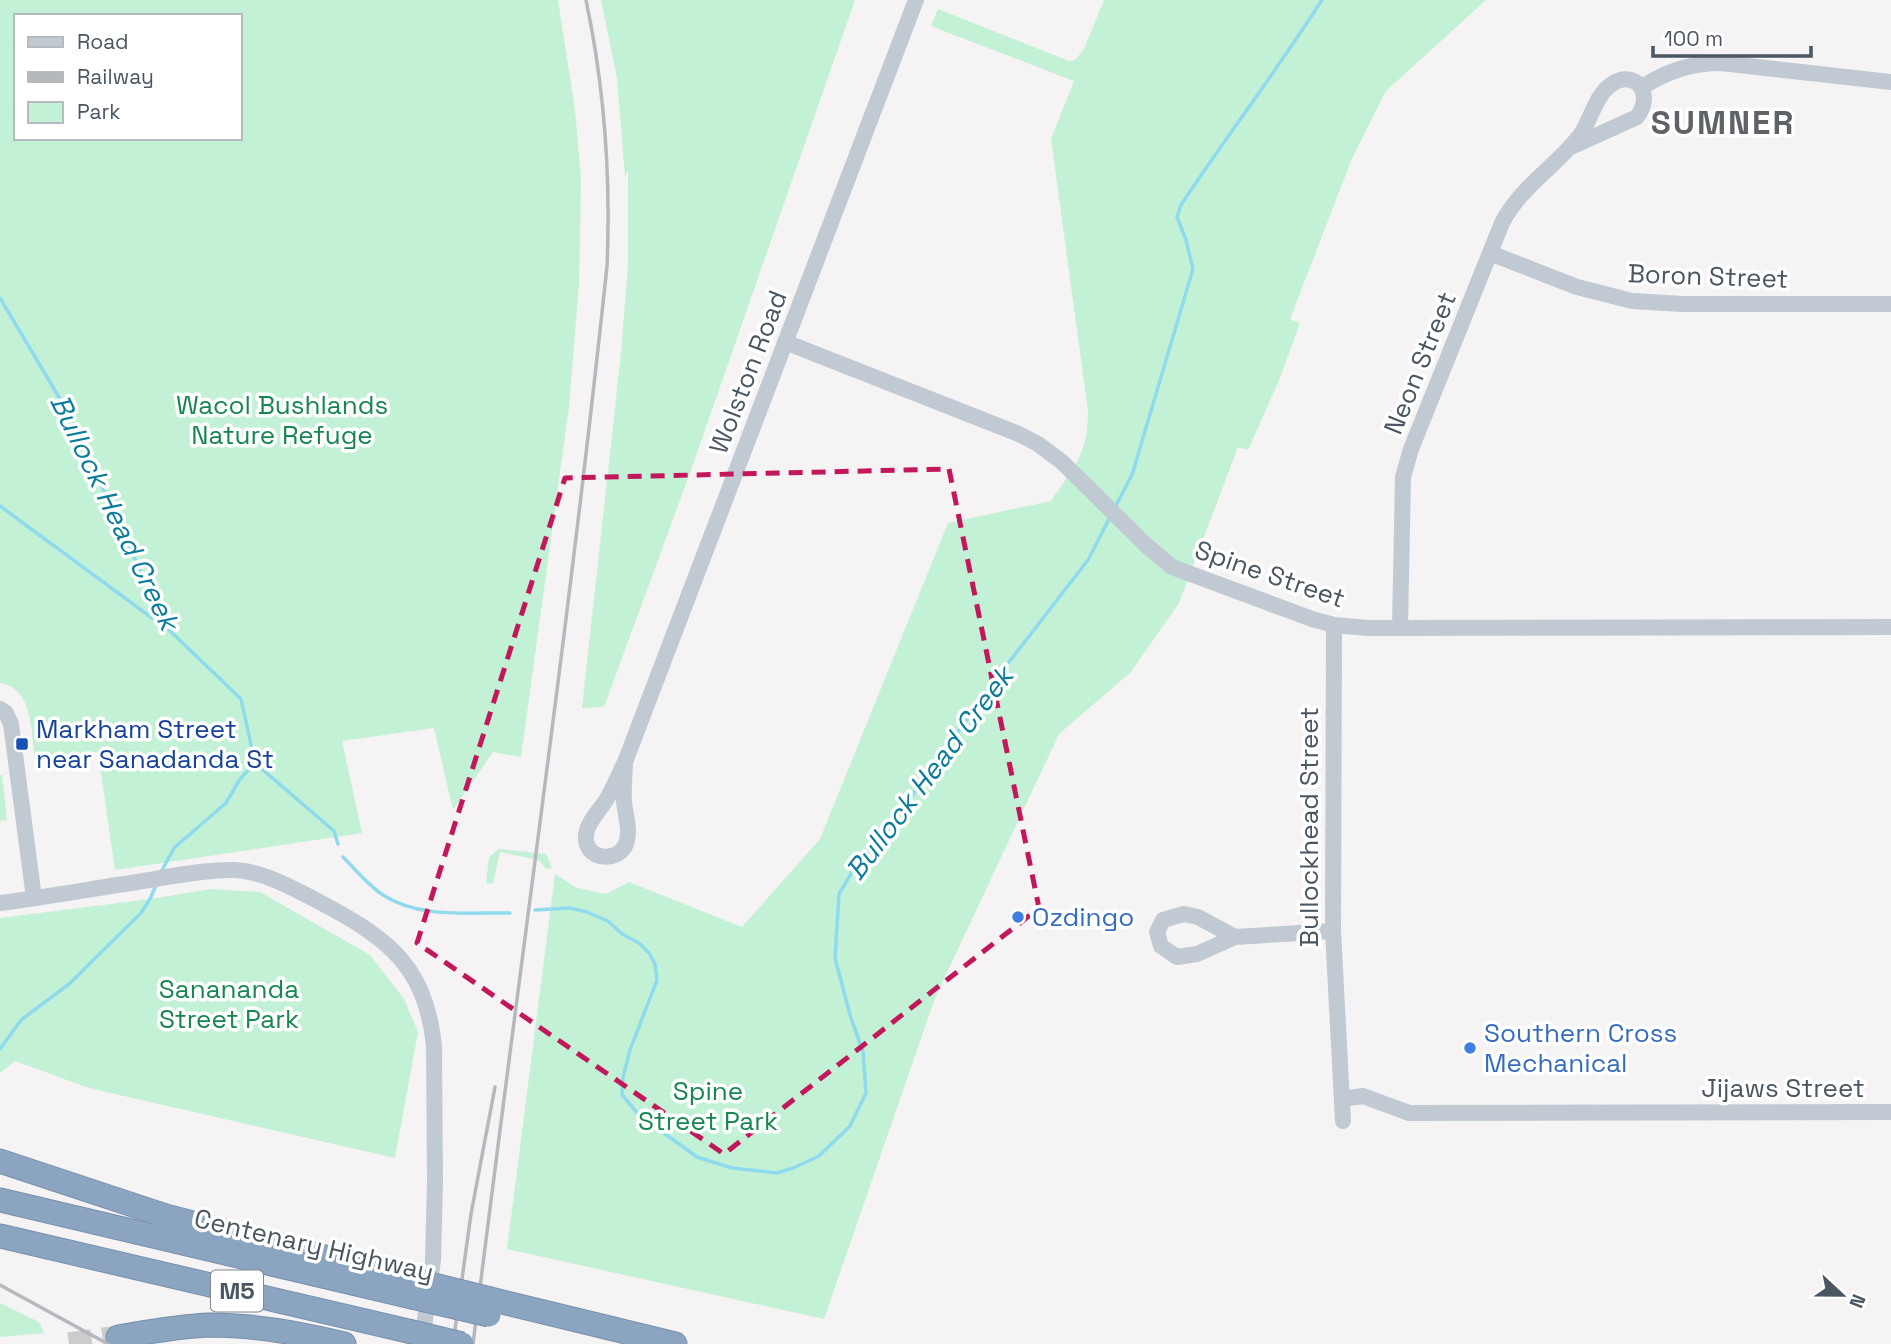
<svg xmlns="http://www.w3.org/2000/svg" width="1891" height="1344" font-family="'Space Grotesk',sans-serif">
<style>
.green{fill:#c3f1d5;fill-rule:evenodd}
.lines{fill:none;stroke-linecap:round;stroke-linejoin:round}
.stream{stroke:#90daee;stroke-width:3.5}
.highway-tunnel{stroke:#caccce;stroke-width:23;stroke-dasharray:23 11;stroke-linecap:butt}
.highway-casing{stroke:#7690ad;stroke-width:25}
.minor{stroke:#c1cad2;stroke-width:16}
.highway{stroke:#8ba5c1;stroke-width:23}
.rail{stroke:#b5b8bd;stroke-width:3.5}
.highway-bridge-casing{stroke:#7690ad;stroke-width:25;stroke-linecap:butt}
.highway-bridge{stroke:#8ba5c1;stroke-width:23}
.marked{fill:none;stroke:#c2185b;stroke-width:5;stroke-dasharray:14 9;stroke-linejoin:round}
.transit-dot{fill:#1a4fb4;stroke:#fff;stroke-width:2.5}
.shop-dot{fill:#3f7fe0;stroke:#fff;stroke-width:2.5}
.labels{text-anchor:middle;stroke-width:7;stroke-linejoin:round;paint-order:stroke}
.shield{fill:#fff;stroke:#808990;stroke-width:2}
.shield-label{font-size:24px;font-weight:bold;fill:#4a5661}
.street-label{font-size:26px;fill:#4a5661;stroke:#fff}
.park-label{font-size:26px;fill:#17864f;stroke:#fff}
.transit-label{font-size:26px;fill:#164399;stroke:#fff;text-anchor:start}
.shop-label{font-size:26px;fill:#366cbe;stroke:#fff;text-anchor:start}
.water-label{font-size:28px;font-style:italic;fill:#0c7c9b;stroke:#fff}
.district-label{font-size:33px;font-weight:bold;letter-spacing:2px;fill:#5f6368;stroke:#fff}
</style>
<rect width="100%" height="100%" fill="#f5f3f3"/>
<g class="green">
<path d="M 0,0 L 558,0 L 575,110 L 581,178 L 579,284 L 569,407 L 521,757 L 493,752 L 453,810 L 434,728 L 342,741 L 362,833 L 115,870 L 98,752 L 35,759 C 31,733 34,688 0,683 ZM 16,16 L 240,16 L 240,138 L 16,138 Z"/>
<polygon points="601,0 855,0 690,473 604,707 582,708 621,353 628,265 628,171 625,177 617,78"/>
<path d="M 1104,0 L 1486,0 L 1386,91 L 1351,161 L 1290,319 L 1300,323 L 1280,378 L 1248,450 L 1238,447 L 1179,603 L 1131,672 L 1059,734 L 935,998 L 824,1319 L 507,1249 L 555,874 L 577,888 L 606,894 L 629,882 L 742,927 L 820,839 L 948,523 L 1051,501 C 1074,467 1088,455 1088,411 L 1051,139 L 1074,81 L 931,26 L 938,9 L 1069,61 L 1075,60 L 1084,49 Z"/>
<polygon points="0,775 2,775 7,820 0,821"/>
<polygon points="499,849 546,854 552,868 546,869 539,860 500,852 493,884 486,883 489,857"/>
<polygon points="211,889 260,892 370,955 404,999 418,1032 395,1158 89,1088 15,1061 0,1073 0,918 150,899"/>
<polygon points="0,1303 39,1322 44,1333 0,1337"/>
</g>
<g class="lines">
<g class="stream">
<polyline points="0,298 79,431 114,515 168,629 241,699 255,763 334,831 338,844"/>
<polyline points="0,506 167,629"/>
<path d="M 1115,507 L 1132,475 L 1193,269 L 1186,240 L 1177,217 L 1181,205 C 1227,136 1277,70 1322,0"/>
<path d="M 343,857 C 355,869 368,885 383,895 C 420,919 468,912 510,913"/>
<polyline points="161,872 174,848 226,803 240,779 255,763"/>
<polyline points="535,910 570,908 587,912 608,921 622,934 639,943 649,953 655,964 657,980 630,1050 623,1077 622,1095 639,1115 697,1157 732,1168 777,1173 793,1168 819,1156 850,1126 866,1093 863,1052 850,1015 835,958 839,894 855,867 883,836 999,675 1088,560 1110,517"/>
<polyline points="0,1049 21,1020 69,984 141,913 150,899 156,885"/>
</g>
<polyline class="highway-tunnel" points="69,1344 118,1337"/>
<defs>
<g id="highway">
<polyline points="0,1161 166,1216 414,1280"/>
<polyline points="0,1200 412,1297"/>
<polyline points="0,1236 408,1331"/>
<polyline points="490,1299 675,1344"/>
<path d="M 118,1337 C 148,1332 179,1326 210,1325 C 256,1325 300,1333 344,1344"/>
</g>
</defs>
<use href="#highway" class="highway-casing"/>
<g class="minor">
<path d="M 1642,87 C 1668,71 1691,63 1721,63 L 1891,82"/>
<polyline points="1490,253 1577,287 1632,301 1683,304 1891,304"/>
<polyline points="785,342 1019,434 1038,444 1062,462 1147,546 1172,567 1312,619 1334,625 1368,628 1891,627"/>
<polyline points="1334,625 1333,931 1343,1121"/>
<path d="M 1400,628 L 1403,477 L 1411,449 L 1502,223 C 1521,186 1557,166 1581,134 C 1591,119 1596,94 1612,84 C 1635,69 1655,93 1637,117 L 1571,147"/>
<polyline points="0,709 6,713 11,724 34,898"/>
<path d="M 625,762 C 625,775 623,788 624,801 C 625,815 631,830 626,844 C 619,862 588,861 586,840 C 584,824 601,810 608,797 C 614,786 619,774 625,762 L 916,0"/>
<path d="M 0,903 C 46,897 91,889 137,882 C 168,877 201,870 232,870 C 259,870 289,886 312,898 C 382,935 425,960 434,1046 L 435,1182 L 433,1260 L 422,1342"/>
<polyline points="1235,937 1198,917 1184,914 1163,920 1157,932 1161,946 1177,957 1197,954 1235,937 1333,931"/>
<polyline points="1342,1099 1363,1096 1409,1113 1891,1112"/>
</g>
<use href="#highway" class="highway"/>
<g class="rail">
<polyline points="0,1285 108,1344"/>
<polyline points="453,1344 471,1214 495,1087"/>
<path d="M 473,1344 C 517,985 569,626 607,266 C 611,174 605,90 586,0"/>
</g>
<defs>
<g id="highway-bridge">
<polyline points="414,1280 490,1299"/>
<polyline points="412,1297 489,1315"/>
<polyline points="408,1331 462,1344"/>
</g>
</defs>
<use href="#highway-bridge" class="highway-bridge-casing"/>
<use href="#highway-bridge" class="highway-bridge"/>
</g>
<path class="marked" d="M 949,469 L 1039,908 L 724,1154 L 417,943 L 565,478 Z"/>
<rect class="transit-dot" x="15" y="737" width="14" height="14" rx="3.5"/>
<g class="shop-dot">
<circle cx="1018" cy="917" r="7"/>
<circle cx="1470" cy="1048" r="7"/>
</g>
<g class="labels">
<rect class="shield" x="211" y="1270.5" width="52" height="41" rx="5"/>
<g class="shield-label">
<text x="237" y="1299">M5</text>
</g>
<g class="street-label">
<text transform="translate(1708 276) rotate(2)" y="9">Boron Street</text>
<text transform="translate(1420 363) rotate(-68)" y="9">Neon Street</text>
<text transform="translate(748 372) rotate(-69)" y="9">Wolston Road</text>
<text transform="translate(1270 574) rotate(19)" y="9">Spine Street</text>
<text transform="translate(1309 827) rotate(-90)" y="9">Bullockhead Street</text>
<text x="1783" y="1097">Jijaws Street</text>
<text transform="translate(314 1245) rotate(13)" y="9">Centenary Highway</text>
</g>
<g class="park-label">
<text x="282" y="414">Wacol Bushlands<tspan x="282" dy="30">Nature Refuge</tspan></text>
<text x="229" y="998">Sanananda<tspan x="229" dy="30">Street Park</tspan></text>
<text x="708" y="1100">Spine<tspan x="708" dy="30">Street Park</tspan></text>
</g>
<g class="transit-label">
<text x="36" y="738">Markham Street<tspan x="36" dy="30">near Sanadanda St</tspan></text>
</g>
<g class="shop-label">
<text x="1032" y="926">Ozdingo</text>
<text x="1484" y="1042">Southern Cross<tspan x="1484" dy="30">Mechanical</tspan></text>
</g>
<g class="water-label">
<text transform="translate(115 512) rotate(64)" y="10">Bullock Head Creek</text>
<text transform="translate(929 773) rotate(-53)" y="10">Bullock Head Creek</text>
</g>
<g class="district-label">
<text x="1723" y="134">SUMNER</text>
</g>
</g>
<rect x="14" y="14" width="228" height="126" fill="#ffffff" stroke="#b7bbc0" stroke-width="2"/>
<rect x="28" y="37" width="35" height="10" fill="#c1cad2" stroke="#b7bbc0" stroke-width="2"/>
<text x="77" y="49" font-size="21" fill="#4a5661">Road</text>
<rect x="28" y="72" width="35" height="10" fill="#b5b8bd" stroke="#b7bbc0" stroke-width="2"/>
<text x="77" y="84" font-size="21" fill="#4a5661">Railway</text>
<rect x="28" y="102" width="35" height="21" fill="#c3f1d5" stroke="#b7bbc0" stroke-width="2"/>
<text x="77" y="119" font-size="21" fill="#4a5661">Park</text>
<g transform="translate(1842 1295) rotate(112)" stroke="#ffffff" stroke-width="5" paint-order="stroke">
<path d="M0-5L12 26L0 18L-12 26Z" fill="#4a5661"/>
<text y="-10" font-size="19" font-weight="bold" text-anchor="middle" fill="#4a5661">N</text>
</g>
<path d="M1653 46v10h158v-10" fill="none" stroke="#4a5661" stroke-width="3.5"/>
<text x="1664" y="46" font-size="21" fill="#4a5661" stroke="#ffffff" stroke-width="5" paint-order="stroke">100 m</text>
</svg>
